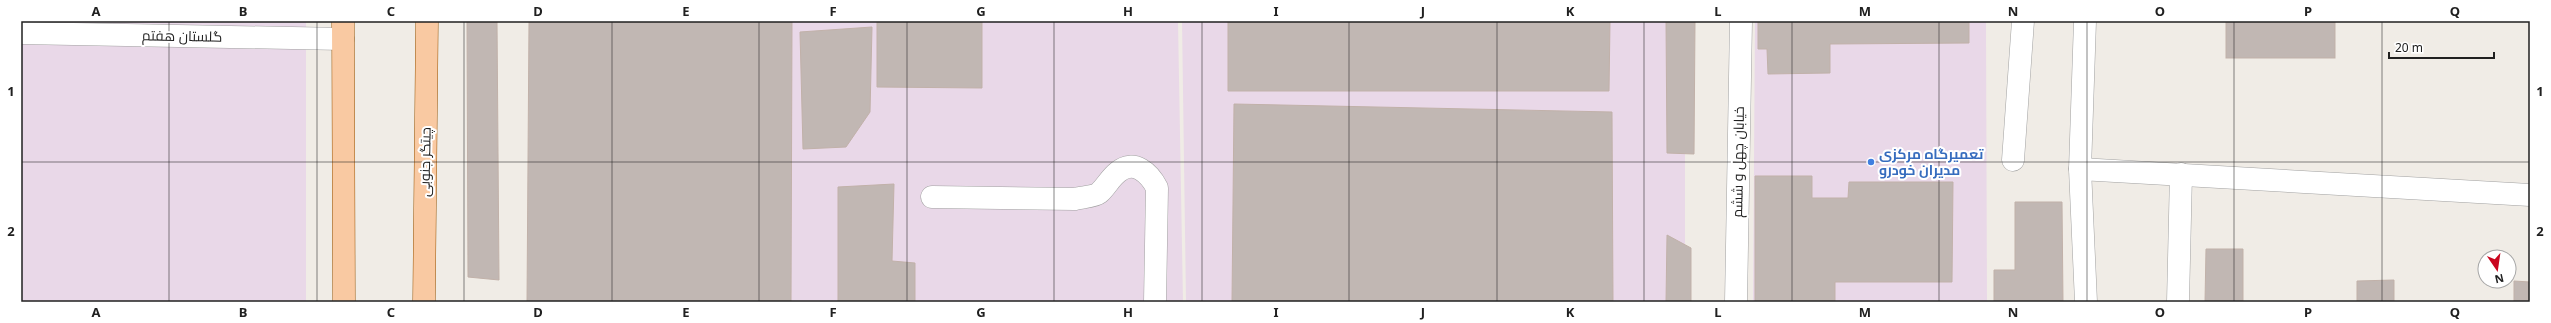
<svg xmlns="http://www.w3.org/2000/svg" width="2551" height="323" font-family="'Noto Sans',Cairo,sans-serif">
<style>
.industrial{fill:#e9d8e8}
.building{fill:#c1b7b3;stroke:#c1b1a9}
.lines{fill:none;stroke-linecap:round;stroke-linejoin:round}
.minor-casing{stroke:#a1a1a1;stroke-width:23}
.major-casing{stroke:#975404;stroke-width:23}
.minor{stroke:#fff;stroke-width:22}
.major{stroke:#f9c9a2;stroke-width:22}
.grid{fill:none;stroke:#202020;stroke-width:1;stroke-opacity:0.55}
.shop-dot{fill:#3f7fe0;stroke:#fff;stroke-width:1.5}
.labels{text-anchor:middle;stroke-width:4;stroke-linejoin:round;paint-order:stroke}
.street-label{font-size:14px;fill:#202020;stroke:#fff}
.shop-label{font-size:14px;font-weight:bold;fill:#366cbe;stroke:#fff;text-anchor:start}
.neatline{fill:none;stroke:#202020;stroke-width:1.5}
.grid-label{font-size:13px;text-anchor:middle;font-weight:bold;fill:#202020}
</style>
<rect width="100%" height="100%" fill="#f0ece6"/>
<g class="industrial">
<rect x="21" y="21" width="285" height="281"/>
<polygon points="781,21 1178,21 1183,302 784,302"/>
<polygon points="1182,21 1685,21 1685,302 1186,302"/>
<polygon points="1755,21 1986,21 1987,302 1753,302"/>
</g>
<g class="building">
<polygon points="467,21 497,21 499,280 468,277"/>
<polygon points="529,21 792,21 791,302 527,302"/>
<polygon points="877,21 982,21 982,88 877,87"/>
<polygon points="1228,21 1610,21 1609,91 1228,91"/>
<polygon points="1666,21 1695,21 1694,154 1667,153"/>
<polygon points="1758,21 1969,21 1969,43 1830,44 1830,73 1768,74 1767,49 1758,49"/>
<rect x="2226" y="21" width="109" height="37"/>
<polygon points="872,27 870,112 846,147 803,149 800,32"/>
<polygon points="1234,104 1612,112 1613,302 1232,302"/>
<polygon points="1755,176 1812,176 1812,198 1848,198 1849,182 1953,182 1952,282 1835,282 1835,302 1755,302"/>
<polygon points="894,184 892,261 915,263 915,302 838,302 838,187"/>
<polygon points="2015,202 2062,202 2063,302 1994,302 1994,270 2015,270"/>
<polygon points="1667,235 1691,248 1691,302 1666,302"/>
<polygon points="2206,249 2243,249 2243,302 2205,302"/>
<polygon points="2394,280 2394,302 2357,302 2357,281"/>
<polygon points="2514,281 2530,282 2530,302 2514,302"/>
</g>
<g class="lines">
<defs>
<g id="minor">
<polyline points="2085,21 2080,169 2086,302"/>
<polyline points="21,33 343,39"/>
<polyline points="2013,160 2023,21"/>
<polyline points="2080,169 2530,195"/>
<path d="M 932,197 L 1075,199 C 1081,197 1094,197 1099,193 C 1106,187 1110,178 1118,172 C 1134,158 1150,174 1157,188 L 1155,302"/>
<polyline points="1736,302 1741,21"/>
<polyline points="2178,302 2181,174"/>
</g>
<g id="major">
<polyline points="343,21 344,302"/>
<polyline points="424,302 427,21"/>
</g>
</defs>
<use href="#minor" class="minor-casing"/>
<use href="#major" class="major-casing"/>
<use href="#minor" class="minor"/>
<use href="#major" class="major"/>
</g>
<path class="grid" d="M 169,21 L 169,302M 317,21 L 317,302M 464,21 L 464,302M 612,21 L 612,302M 759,21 L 759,302M 907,21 L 907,302M 1054,21 L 1054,302M 1202,21 L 1202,302M 1349,21 L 1349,302M 1497,21 L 1497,302M 1644,21 L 1644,302M 1792,21 L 1792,302M 1939,21 L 1939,302M 2087,21 L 2087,302M 2234,21 L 2234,302M 2382,21 L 2382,302M 21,162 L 2530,162"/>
<circle class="shop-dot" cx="1871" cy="162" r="4"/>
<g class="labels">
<g class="street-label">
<text transform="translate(182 36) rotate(1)" y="5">گلستان هفتم</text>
<text transform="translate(425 162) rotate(-89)" y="5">چیتگر جنوبی</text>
<text transform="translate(1738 162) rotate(-89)" y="5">خیابان چهل و ششم</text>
</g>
<g class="shop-label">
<text x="1879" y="159">تعمیرگاه مرکزی<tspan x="1879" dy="16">مدیران خودرو</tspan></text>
</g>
</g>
<rect width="2551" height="323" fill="none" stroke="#ffffff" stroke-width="44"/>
<g transform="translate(2497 269) rotate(167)"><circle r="19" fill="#ffffff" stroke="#a6a6a6"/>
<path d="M0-3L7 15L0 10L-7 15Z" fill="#ca061f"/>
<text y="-6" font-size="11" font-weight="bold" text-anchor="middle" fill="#202020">N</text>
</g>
<path d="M2389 52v6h105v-6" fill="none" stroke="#202020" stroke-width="2"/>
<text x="2395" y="52" font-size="12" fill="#202020" stroke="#ffffff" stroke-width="3" paint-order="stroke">20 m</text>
<rect x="22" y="22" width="2507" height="279" class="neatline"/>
<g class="grid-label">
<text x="96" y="16">A</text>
<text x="243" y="16">B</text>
<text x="391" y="16">C</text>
<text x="538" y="16">D</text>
<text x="686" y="16">E</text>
<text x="833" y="16">F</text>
<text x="981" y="16">G</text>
<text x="1128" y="16">H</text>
<text x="1276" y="16">I</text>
<text x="1423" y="16">J</text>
<text x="1570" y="16">K</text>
<text x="1718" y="16">L</text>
<text x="1865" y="16">M</text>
<text x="2013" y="16">N</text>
<text x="2160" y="16">O</text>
<text x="2308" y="16">P</text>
<text x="2455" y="16">Q</text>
<text x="11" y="96">1</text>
<text x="2540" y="96">1</text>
<text x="11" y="236">2</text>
<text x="2540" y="236">2</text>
<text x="96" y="317">A</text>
<text x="243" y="317">B</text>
<text x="391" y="317">C</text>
<text x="538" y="317">D</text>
<text x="686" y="317">E</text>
<text x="833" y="317">F</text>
<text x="981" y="317">G</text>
<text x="1128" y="317">H</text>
<text x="1276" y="317">I</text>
<text x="1423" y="317">J</text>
<text x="1570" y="317">K</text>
<text x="1718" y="317">L</text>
<text x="1865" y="317">M</text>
<text x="2013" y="317">N</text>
<text x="2160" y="317">O</text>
<text x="2308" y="317">P</text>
<text x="2455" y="317">Q</text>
</g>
</svg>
